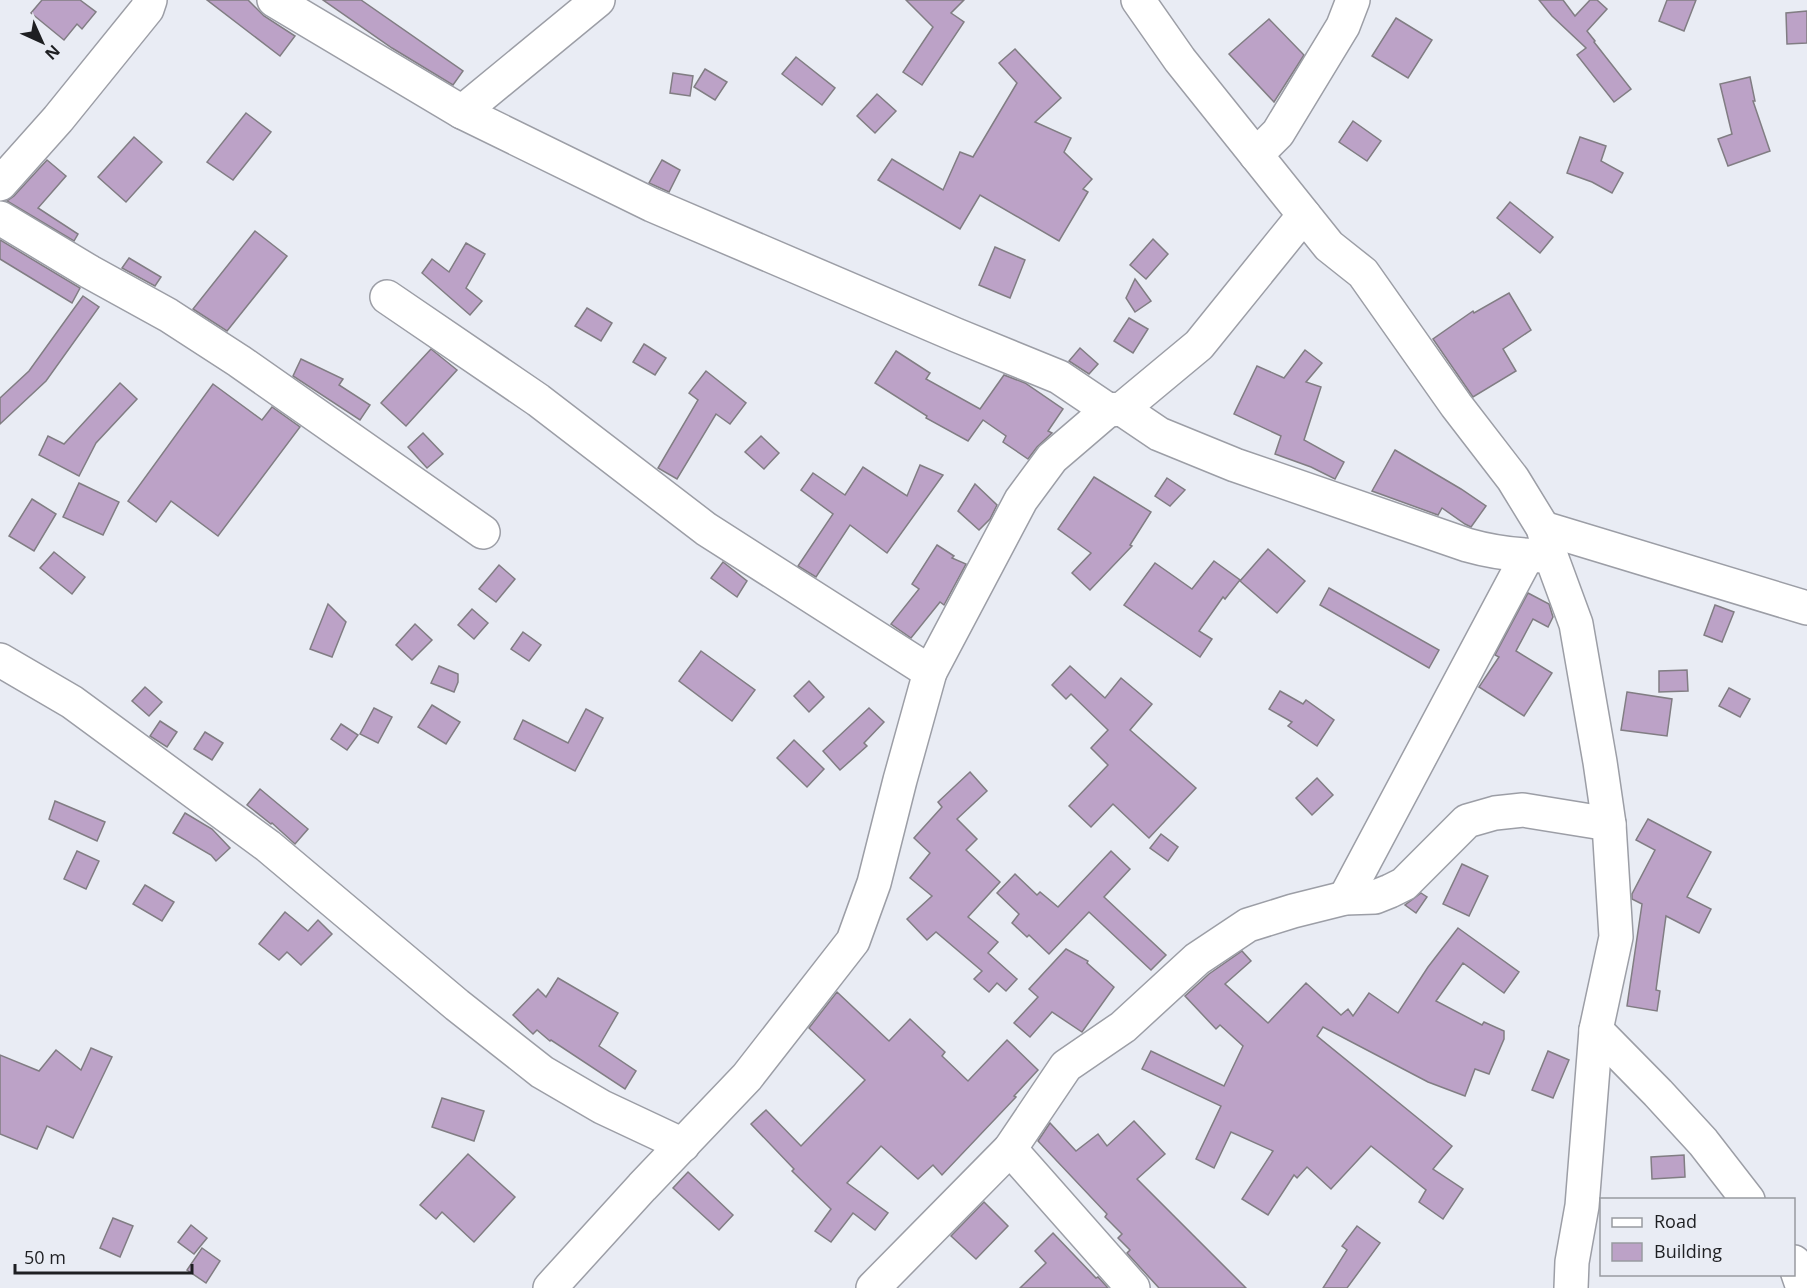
<svg xmlns="http://www.w3.org/2000/svg" width="1807" height="1288" font-family="'Open Sans',sans-serif">
<style>
.building{fill:#bca2c7;stroke:#817d83;stroke-width:1.5}
.lines{fill:none;stroke-linecap:round;stroke-linejoin:round}
.minor-casing{stroke:#9c9ea6;stroke-width:36}
.minor{stroke:#fff;stroke-width:33}
</style>
<rect width="100%" height="100%" fill="#e9ecf4"/>
<g class="building">
<polygon points="42,0 80,0 96,12 82,29 77,24 64,40 31,13"/>
<polygon points="207,0 248,0 264,16 295,36 280,56"/>
<polygon points="323,0 361,0 463,71 453,85 392,48"/>
<polygon points="906,0 964,0 951,13 964,22 922,85 903,72 933,27"/>
<polygon points="1539,0 1563,0 1575,16 1590,0 1597,0 1607,9 1587,31 1595,41 1594,42 1631,89 1614,102 1577,55 1586,48 1552,16"/>
<polygon points="1667,0 1696,0 1684,31 1659,21"/>
<polygon points="1807,11 1807,43 1787,44 1786,13"/>
<polygon points="1396,18 1432,40 1408,78 1372,56"/>
<polygon points="1269,19 1304,55 1274,102 1229,54"/>
<polygon points="1015,49 1061,98 1035,122 1071,138 1064,152 1092,179 1083,189 1088,192 1059,241 980,195 960,229 878,180 892,159 943,190 960,152 973,157 1017,83 999,63"/>
<polygon points="796,57 835,88 822,105 782,74"/>
<polygon points="705,69 727,82 715,100 694,87"/>
<polygon points="673,73 693,76 690,96 670,93"/>
<polygon points="1750,77 1755,101 1753,101 1770,151 1728,166 1718,139 1732,134 1720,84"/>
<polygon points="877,94 896,111 875,133 857,116"/>
<polygon points="246,113 271,132 233,180 207,162"/>
<polygon points="1353,121 1381,141 1367,161 1339,142"/>
<polygon points="134,137 162,162 126,202 98,177"/>
<polygon points="1580,137 1606,146 1601,161 1623,173 1612,193 1592,182 1567,173"/>
<polygon points="47,160 66,176 38,208 78,234 74,241 7,201 14,196"/>
<polygon points="662,160 680,170 669,192 649,183"/>
<polygon points="1510,202 1553,237 1540,253 1497,218"/>
<polygon points="255,231 287,256 227,331 193,309"/>
<polygon points="1153,239 1168,254 1146,279 1130,265"/>
<polygon points="0,240 80,288 72,303 0,259"/>
<polygon points="466,243 485,254 466,288 482,301 470,315 422,273 432,259 449,272"/>
<polygon points="995,247 1025,260 1010,298 979,285"/>
<polygon points="129,258 161,277 155,286 122,268"/>
<polygon points="1135,279 1151,301 1135,312 1126,298"/>
<polygon points="1509,293 1531,330 1503,349 1516,371 1473,397 1433,339 1473,311 1474,313"/>
<polygon points="83,296 99,307 46,381 0,424 0,398 29,371"/>
<polygon points="587,308 612,323 601,341 575,326"/>
<polygon points="1129,318 1148,329 1133,353 1114,341"/>
<polygon points="644,344 666,358 655,375 633,362"/>
<polygon points="1080,348 1098,364 1089,374 1069,361"/>
<polygon points="431,349 457,370 406,426 381,403"/>
<polygon points="1305,350 1322,363 1306,382 1321,387 1304,440 1344,462 1335,479 1311,467 1275,454 1281,436 1234,414 1257,366 1284,378"/>
<polygon points="896,351 930,373 926,379 980,409 1004,375 1025,383 1063,409 1048,431 1052,433 1037,447 1028,459 1003,442 1006,436 983,420 968,441 926,418 927,416 875,383"/>
<polygon points="301,359 343,379 339,385 370,405 360,420 293,376"/>
<polygon points="706,371 746,403 730,424 716,414 677,479 658,468 698,400 689,393"/>
<polygon points="120,383 137,399 96,443 79,476 39,455 48,436 64,444"/>
<polygon points="213,384 262,420 272,407 300,427 218,536 171,501 156,522 128,501"/>
<polygon points="423,433 443,454 427,468 408,447"/>
<polygon points="761,436 779,453 764,469 745,452"/>
<polygon points="1395,450 1461,489 1486,506 1471,527 1465,524 1442,508 1438,515 1372,491"/>
<polygon points="920,465 943,475 887,553 850,525 816,577 798,566 833,514 801,490 813,473 845,495 863,467 907,496"/>
<polygon points="1094,477 1151,512 1130,545 1132,546 1090,590 1072,573 1091,553 1058,529"/>
<polygon points="1167,478 1185,490 1170,506 1155,496"/>
<polygon points="79,483 119,502 103,535 63,517"/>
<polygon points="975,484 997,505 990,519 979,530 958,511"/>
<polygon points="32,499 56,514 34,551 9,536"/>
<polygon points="937,545 954,556 952,558 966,564 944,605 940,602 911,638 891,624 919,589 912,584"/>
<polygon points="1268,549 1305,581 1277,613 1240,581"/>
<polygon points="54,552 85,577 72,594 40,568"/>
<polygon points="1214,561 1240,580 1225,599 1223,597 1199,631 1212,639 1200,657 1124,605 1155,563 1192,589"/>
<polygon points="723,562 747,581 737,597 711,578"/>
<polygon points="499,565 515,579 496,602 479,589"/>
<polygon points="1329,588 1439,650 1429,668 1320,605"/>
<polygon points="1528,593 1549,604 1553,617 1548,627 1533,619 1516,651 1552,673 1524,716 1479,687 1499,657 1495,655"/>
<polygon points="328,604 346,622 332,657 310,649"/>
<polygon points="1715,605 1734,612 1722,642 1704,635"/>
<polygon points="472,609 488,623 474,639 458,625"/>
<polygon points="415,624 432,640 412,660 396,645"/>
<polygon points="523,632 541,645 529,661 511,649"/>
<polygon points="701,651 755,690 732,721 679,681"/>
<polygon points="439,666 458,674 458,682 454,692 431,683"/>
<polygon points="1070,666 1105,698 1121,678 1152,704 1130,730 1196,788 1149,838 1113,804 1091,827 1069,806 1108,765 1091,748 1108,730 1071,694 1066,699 1052,685"/>
<polygon points="1687,670 1688,691 1659,692 1659,671"/>
<polygon points="809,681 824,697 809,712 794,696"/>
<polygon points="145,687 162,702 149,716 132,701"/>
<polygon points="1729,688 1750,699 1740,717 1719,706"/>
<polygon points="1280,691 1303,704 1306,700 1334,720 1317,746 1288,726 1292,722 1269,709"/>
<polygon points="1627,692 1672,699 1667,736 1621,730"/>
<polygon points="432,705 460,722 446,744 418,727"/>
<polygon points="374,708 392,717 378,743 360,734"/>
<polygon points="869,708 884,722 864,743 867,746 840,770 823,751"/>
<polygon points="586,709 603,718 575,771 514,739 523,720 568,743"/>
<polygon points="160,721 177,732 167,747 150,736"/>
<polygon points="341,724 358,735 347,750 331,739"/>
<polygon points="205,732 223,743 212,760 194,749"/>
<polygon points="794,740 824,769 807,787 777,758"/>
<polygon points="970,772 987,791 957,819 977,839 966,850 1000,882 968,917 998,942 988,953 1017,979 1006,991 997,983 989,992 974,979 982,971 936,932 927,940 907,919 932,896 910,878 930,853 914,838 942,807 938,802"/>
<polygon points="1317,778 1333,795 1312,815 1296,798"/>
<polygon points="260,789 308,829 295,844 272,823 271,824 247,805"/>
<polygon points="55,801 105,822 97,841 49,819"/>
<polygon points="185,813 212,829 230,848 216,861 211,855 173,833"/>
<polygon points="1648,819 1711,852 1687,897 1711,909 1699,933 1666,916 1656,990 1660,991 1657,1011 1627,1006 1642,904 1632,899 1632,894 1655,850 1636,840"/>
<polygon points="1161,834 1178,847 1168,861 1150,848"/>
<polygon points="77,851 99,861 86,889 64,879"/>
<polygon points="1111,851 1130,869 1104,897 1166,955 1151,970 1089,912 1049,954 1029,935 1027,937 1012,923 1019,914 997,893 1015,874 1037,895 1040,892 1058,907"/>
<polygon points="1462,864 1488,876 1469,916 1443,904"/>
<polygon points="145,885 174,902 162,921 133,904"/>
<polygon points="1421,893 1427,897 1416,913 1405,905"/>
<polygon points="285,912 308,931 318,920 332,934 301,965 287,952 279,960 259,944"/>
<polygon points="1458,928 1519,972 1504,993 1463,963 1436,1001 1482,1025 1484,1022 1504,1031 1504,1039 1489,1074 1475,1069 1465,1096 1428,1082 1323,1027 1317,1036 1452,1146 1433,1169 1463,1189 1443,1219 1419,1202 1426,1190 1371,1146 1331,1189 1307,1167 1297,1178 1294,1175 1268,1215 1242,1199 1273,1151 1231,1132 1214,1168 1196,1159 1221,1106 1142,1069 1151,1051 1224,1086 1243,1046 1220,1025 1216,1029 1185,996 1209,974 1242,951 1251,961 1225,984 1268,1023 1306,983 1341,1015 1348,1009 1353,1016 1369,993 1398,1013 1428,967"/>
<polygon points="1066,949 1088,961 1087,963 1114,987 1082,1032 1052,1012 1030,1037 1014,1023 1038,997 1029,989"/>
<polygon points="558,978 618,1013 599,1046 636,1071 625,1089 551,1040 550,1041 537,1030 533,1034 513,1015 538,989 546,997"/>
<polygon points="837,992 889,1041 910,1019 945,1052 942,1056 968,1081 1007,1040 1038,1070 1014,1096 1016,1097 942,1175 933,1165 918,1179 881,1146 847,1183 888,1213 875,1230 853,1213 831,1242 815,1231 831,1209 792,1171 794,1169 751,1124 766,1110 801,1146 865,1080 809,1028"/>
<polygon points="91,1048 112,1057 73,1138 47,1126 37,1149 0,1134 0,1055 39,1071 56,1050 81,1070"/>
<polygon points="1548,1051 1569,1060 1553,1098 1532,1090"/>
<polygon points="442,1098 484,1111 474,1141 432,1127"/>
<polygon points="1134,1121 1165,1154 1137,1179 1246,1288 1159,1288 1127,1253 1130,1250 1118,1238 1122,1234 1105,1217 1107,1214 1038,1141 1050,1123 1076,1151 1098,1134 1107,1146"/>
<polygon points="468,1154 515,1197 474,1242 442,1212 436,1219 420,1205"/>
<polygon points="1684,1155 1685,1177 1652,1179 1651,1157"/>
<polygon points="688,1172 733,1215 719,1230 673,1188"/>
<polygon points="984,1202 1008,1226 976,1259 951,1236"/>
<polygon points="113,1218 133,1226 120,1257 100,1248"/>
<polygon points="191,1225 207,1238 194,1254 178,1242"/>
<polygon points="1357,1226 1380,1243 1347,1288 1323,1288 1347,1250 1342,1246"/>
<polygon points="1053,1233 1096,1278 1098,1277 1108,1288 1020,1288 1046,1263 1035,1251"/>
<polygon points="202,1248 220,1261 206,1283 187,1270"/>
</g>
<g class="lines">
<defs>
<g id="minor">
<polyline points="274,0 462,112 598,0"/>
<polyline points="1138,0 1180,60 1329,246 1363,273 1456,405 1513,479 1543,528 1551,556 1576,624 1600,762 1609,824 1616,937 1596,1030 1582,1206 1572,1262 1571,1288"/>
<polyline points="462,112 652,205 956,335 1059,377 1108,410 1122,409 1199,345 1304,215"/>
<polyline points="1256,155 1278,133 1343,26 1353,0"/>
<polyline points="0,184 58,119 147,9 150,0"/>
<polyline points="0,218 90,272 168,315 239,361 483,532"/>
<polyline points="387,297 538,400 706,529 930,672"/>
<path d="M 1122,409 L 1159,434 L 1235,465 L 1467,545 C 1495,553 1521,556 1551,556"/>
<polyline points="1543,528 1807,608"/>
<polyline points="0,660 72,702 268,846 457,1005 542,1072 602,1107 683,1145"/>
<polyline points="1345,898 1527,556"/>
<polyline points="1596,1030 1658,1093 1703,1142 1748,1200"/>
<polyline points="1010,1149 1133,1288"/>
<polyline points="1794,1262 1803,1288"/>
<polyline points="550,1288 642,1187 747,1077 853,941 874,883 900,780 930,672 1021,500 1052,458 1108,410"/>
<polyline points="873,1288 1010,1149 1066,1066 1123,1027 1197,959 1248,925 1293,911 1345,898 1375,897 1390,891 1404,884 1467,821 1495,813 1523,810 1609,824"/>
</g>
</defs>
<use href="#minor" class="minor-casing"/>
<use href="#minor" class="minor"/>
</g>
<rect x="1600" y="1198" width="195" height="78" fill="#e9ecf4" stroke="#989aa0" stroke-width="1.5"/>
<rect x="1612" y="1218" width="30" height="9" fill="#ffffff" stroke="#989aa0" stroke-width="1.5"/>
<text x="1654" y="1228" font-size="18" fill="#1e1f22">Road</text>
<rect x="1612" y="1243" width="30" height="18" fill="#bca2c7" stroke="#989aa0" stroke-width="1.5"/>
<text x="1654" y="1258" font-size="18" fill="#1e1f22">Building</text>
<g transform="translate(42 42) rotate(135)" stroke="#e9ecf4" stroke-width="4.5" paint-order="stroke">
<path d="M0-4.5L10 22L0 15L-10 22Z" fill="#1e1f22"/>
<text y="-9" font-size="16" font-weight="bold" text-anchor="middle" fill="#1e1f22">N</text>
</g>
<path d="M15 1264v9h177v-9" fill="none" stroke="#1e1f22" stroke-width="3"/>
<text x="24" y="1264" font-size="18" fill="#1e1f22" stroke="#e9ecf4" stroke-width="4.5" paint-order="stroke">50 m</text>
</svg>
